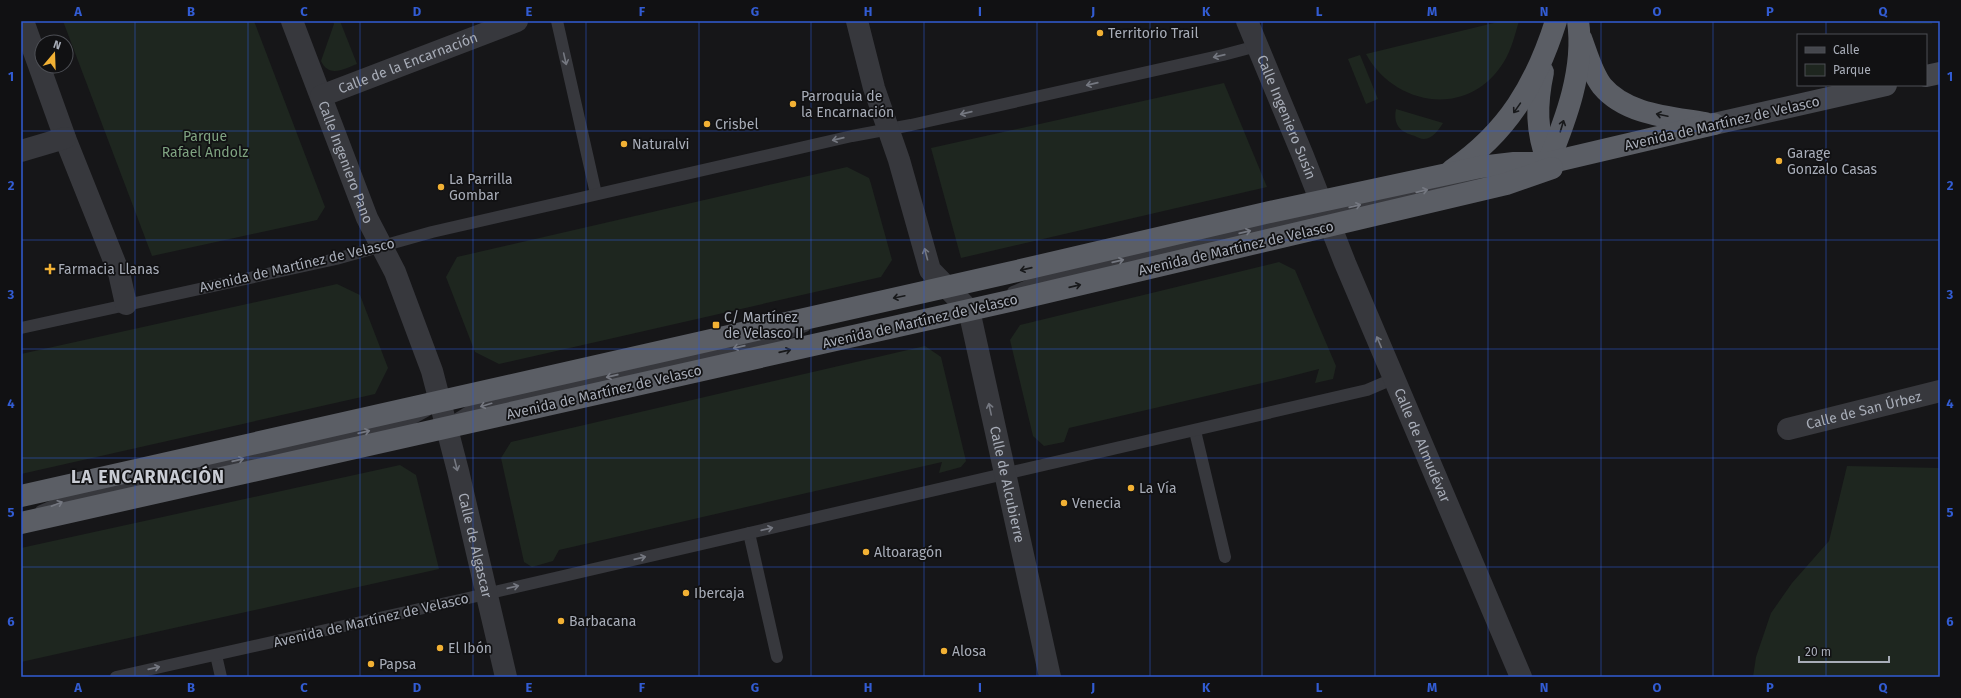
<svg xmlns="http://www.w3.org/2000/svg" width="1961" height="698" font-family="'Fira Sans',sans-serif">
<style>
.green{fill:#1e261f}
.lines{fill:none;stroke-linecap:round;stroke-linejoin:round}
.service{stroke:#37383d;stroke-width:12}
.minor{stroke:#37383d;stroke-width:22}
.secondary{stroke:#45474d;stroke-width:22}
.trunk{stroke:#5b5e65;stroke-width:22}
.oneway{stroke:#757881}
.oneway2{stroke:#18191b}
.grid{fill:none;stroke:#325cd3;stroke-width:1;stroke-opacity:0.55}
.poi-dot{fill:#f2b134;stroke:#111113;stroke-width:1.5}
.labels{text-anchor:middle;stroke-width:3.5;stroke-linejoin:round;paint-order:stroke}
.poi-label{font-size:14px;fill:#a8adb8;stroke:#111113;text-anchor:start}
.street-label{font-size:14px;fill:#a8adb8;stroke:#111113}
.park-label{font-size:14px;fill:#7fa381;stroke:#111113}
.district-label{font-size:18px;font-weight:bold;letter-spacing:1px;fill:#c9ccd4;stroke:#111113}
.neatline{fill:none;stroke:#325cd3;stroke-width:1.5}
.grid-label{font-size:13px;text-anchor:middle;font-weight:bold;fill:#325cd3}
</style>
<rect width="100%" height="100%" fill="#161618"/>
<g class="green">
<polygon points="63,21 254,21 325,207 317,220 152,256"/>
<path d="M 333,21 L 340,21 L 357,64 C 344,69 329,78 321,61 L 334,24 Z"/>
<path d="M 1502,21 L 1519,21 C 1514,38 1510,55 1499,69 C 1463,118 1393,104 1366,54 Z"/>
<polygon points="1869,21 1932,21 1932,24 1870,23"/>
<polygon points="1360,55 1378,99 1366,104 1348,59"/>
<polygon points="1224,83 1267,187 961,258 931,148"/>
<path d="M 1396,109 L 1443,123 C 1439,129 1433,139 1424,139 C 1421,139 1417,137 1415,136 C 1400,132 1393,125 1396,109 Z"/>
<polygon points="847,167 869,178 871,184 892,260 881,277 499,364 475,352 446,277 457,257"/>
<polygon points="1279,262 1295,270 1336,366 1333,379 1315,383 1319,369 1284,378 1069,428 1064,442 1044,446 1033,436 1010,340 1020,325"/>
<polygon points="337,284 360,295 388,368 375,394 21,474 21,354"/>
<polygon points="925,346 941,357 966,461 961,467 939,473 942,462 559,550 553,561 532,567 524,562 501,458 511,442"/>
<polygon points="400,465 416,475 439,569 21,662 21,548"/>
<polygon points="1847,466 1940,468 1940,677 1753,677 1756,657 1771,613 1792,583 1829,541"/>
</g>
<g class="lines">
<g class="service">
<polyline points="557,21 596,194"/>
<polyline points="1013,292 1049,277 1488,176"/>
<polyline points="21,328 336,259 432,232 852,136 911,125 1223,55 1257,46"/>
<polyline points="457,419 473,409 488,404 769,341 805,326"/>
<polyline points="1195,431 1225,557"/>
<polyline points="41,511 74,497 406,422 426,411"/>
<polyline points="749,533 777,657"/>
<polyline points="216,655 221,677"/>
<polyline points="116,677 464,599 1367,390 1395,378"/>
</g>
<g class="minor">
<polyline points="23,21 65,138 119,273 126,304"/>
<path id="s1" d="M 292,21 L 367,218 L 395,272 L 432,371 L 458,471 L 506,677"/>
<path id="s2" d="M 857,21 L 874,88 L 899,160 L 930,270 L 969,310 L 1050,677"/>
<path id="s3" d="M 1247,21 L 1303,156 L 1345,263 L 1521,677"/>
<path id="s4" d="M 321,96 L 517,21"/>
<polyline points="21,151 65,138"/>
<path id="s5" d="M 1788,429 L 1940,391"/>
</g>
<g class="secondary">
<polyline points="1926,76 1940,73"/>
<polyline points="1714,124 1886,85"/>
</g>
<g class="trunk">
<path d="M 1581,38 C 1587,54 1592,73 1602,86 C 1626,115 1671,117 1705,123"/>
<path d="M 1543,72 C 1536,105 1536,131 1548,163"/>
<path d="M 1548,163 C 1566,119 1585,69 1578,21"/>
<path d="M 1452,170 C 1508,132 1536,84 1556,21"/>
<polyline points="21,496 1008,273 1270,212 1480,167 1514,163 1548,163 1714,124"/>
<polyline points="21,523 1014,300 1506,184 1552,168"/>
</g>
</g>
<defs><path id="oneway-shaft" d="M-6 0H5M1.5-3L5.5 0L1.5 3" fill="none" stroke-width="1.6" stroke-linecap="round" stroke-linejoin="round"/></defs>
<g class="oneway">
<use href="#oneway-shaft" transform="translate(1219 56) rotate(167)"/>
<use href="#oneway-shaft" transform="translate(565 59) rotate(77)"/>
<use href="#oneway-shaft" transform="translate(1092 84) rotate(167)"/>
<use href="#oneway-shaft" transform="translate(966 113) rotate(167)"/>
<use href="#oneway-shaft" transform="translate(838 139) rotate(167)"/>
<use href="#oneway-shaft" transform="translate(1422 191) rotate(-13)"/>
<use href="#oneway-shaft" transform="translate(1355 206) rotate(-13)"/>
<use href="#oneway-shaft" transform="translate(1245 232) rotate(-13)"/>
<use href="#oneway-shaft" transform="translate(926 254) rotate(-105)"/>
<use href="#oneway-shaft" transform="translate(1118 261) rotate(-13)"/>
<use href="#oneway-shaft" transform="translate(1379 342) rotate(-113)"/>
<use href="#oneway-shaft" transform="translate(739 347) rotate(167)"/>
<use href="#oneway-shaft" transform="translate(612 376) rotate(167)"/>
<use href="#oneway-shaft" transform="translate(486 405) rotate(163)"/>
<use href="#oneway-shaft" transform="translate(990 409) rotate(-102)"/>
<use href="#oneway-shaft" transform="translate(364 432) rotate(-13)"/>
<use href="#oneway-shaft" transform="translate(238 460) rotate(-13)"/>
<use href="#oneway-shaft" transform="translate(456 465) rotate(76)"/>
<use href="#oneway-shaft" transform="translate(57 504) rotate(-22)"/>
<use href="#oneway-shaft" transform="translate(767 529) rotate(-13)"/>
<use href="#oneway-shaft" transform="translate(640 558) rotate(-13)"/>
<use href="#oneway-shaft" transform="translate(513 587) rotate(-13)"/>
<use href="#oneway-shaft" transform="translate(154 668) rotate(-13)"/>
</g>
<g class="oneway2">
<use href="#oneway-shaft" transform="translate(1517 108) rotate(125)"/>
<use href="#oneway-shaft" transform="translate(1662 115) rotate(-168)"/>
<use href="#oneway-shaft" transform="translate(1562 126) rotate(-73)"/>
<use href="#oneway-shaft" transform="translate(1026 269) rotate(167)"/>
<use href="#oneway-shaft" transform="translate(1075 286) rotate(-13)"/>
<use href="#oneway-shaft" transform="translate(899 297) rotate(168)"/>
<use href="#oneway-shaft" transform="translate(785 351) rotate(-13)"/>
</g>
<path class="grid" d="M 135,21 L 135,677M 248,21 L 248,677M 360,21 L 360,677M 473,21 L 473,677M 586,21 L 586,677M 699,21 L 699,677M 811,21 L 811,677M 924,21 L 924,677M 1037,21 L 1037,677M 1150,21 L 1150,677M 1262,21 L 1262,677M 1375,21 L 1375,677M 1488,21 L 1488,677M 1601,21 L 1601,677M 1713,21 L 1713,677M 1826,21 L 1826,35M 1826,85 L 1826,677M 21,131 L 1940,131M 21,240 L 1940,240M 21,349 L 1940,349M 21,458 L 1940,458M 21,567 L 1940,567"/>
<g class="poi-dot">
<circle cx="1100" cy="33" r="4"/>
<circle cx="793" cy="104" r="4"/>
<circle cx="707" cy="124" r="4"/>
<circle cx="624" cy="144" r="4"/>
<circle cx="1779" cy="161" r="4"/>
<circle cx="441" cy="187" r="4"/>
<path d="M48 263h4v4h4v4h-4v4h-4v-4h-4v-4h4z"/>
<rect x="712" y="321" width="8" height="8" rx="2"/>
<circle cx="1131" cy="488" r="4"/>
<circle cx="1064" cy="503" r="4"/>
<circle cx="866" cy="552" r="4"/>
<circle cx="686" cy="593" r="4"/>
<circle cx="561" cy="621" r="4"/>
<circle cx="440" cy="648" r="4"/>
<circle cx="944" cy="651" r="4"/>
<circle cx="371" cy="664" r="4"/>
</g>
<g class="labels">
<g class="poi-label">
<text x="1108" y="38">Territorio Trail</text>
<text x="801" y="101">Parroquia de<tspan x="801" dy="16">la Encarnación</tspan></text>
<text x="715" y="129">Crisbel</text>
<text x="632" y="149">Naturalvi</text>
<text x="1787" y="158">Garage<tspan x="1787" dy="16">Gonzalo Casas</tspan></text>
<text x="449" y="184">La Parrilla<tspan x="449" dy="16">Gombar</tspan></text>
<text x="58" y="274">Farmacia Llanas</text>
<text x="724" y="322">C/ Martínez<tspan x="724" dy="16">de Velasco II</tspan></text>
<text x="1139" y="493">La Vía</text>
<text x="1072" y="508">Venecia</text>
<text x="874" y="557">Altoaragón</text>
<text x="694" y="598">Ibercaja</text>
<text x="569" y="626">Barbacana</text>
<text x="448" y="653">El Ibón</text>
<text x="952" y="656">Alosa</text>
<text x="379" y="669">Papsa</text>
</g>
<g class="street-label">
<text dy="5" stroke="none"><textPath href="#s4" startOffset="93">Calle de la Encarnación</textPath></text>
<text dy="5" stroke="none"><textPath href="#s3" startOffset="104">Calle Ingeniero Susín</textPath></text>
<text transform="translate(1722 123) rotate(-13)" y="5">Avenida de Martínez de Velasco</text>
<text dy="5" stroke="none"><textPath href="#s1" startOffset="151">Calle Ingeniero Pano</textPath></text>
<text transform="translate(1236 248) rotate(-13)" y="5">Avenida de Martínez de Velasco</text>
<text transform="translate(297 265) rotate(-13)" y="5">Avenida de Martínez de Velasco</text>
<text transform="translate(920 321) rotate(-13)" y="5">Avenida de Martínez de Velasco</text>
<text transform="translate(604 392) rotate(-13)" y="5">Avenida de Martínez de Velasco</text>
<text dy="5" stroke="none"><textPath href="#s5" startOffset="78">Calle de San Úrbez</textPath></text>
<text dy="5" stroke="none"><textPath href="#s3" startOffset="459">Calle de Almudévar</textPath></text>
<text dy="5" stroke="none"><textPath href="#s2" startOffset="494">Calle de Alcubierre</textPath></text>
<text dy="5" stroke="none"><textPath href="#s1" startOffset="557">Calle de Algascar</textPath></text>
<text transform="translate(371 620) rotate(-13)" y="5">Avenida de Martínez de Velasco</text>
</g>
<g class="park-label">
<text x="205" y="141">Parque<tspan x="205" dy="16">Rafael Andolz</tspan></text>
</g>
<g class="district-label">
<text x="148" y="483">LA ENCARNACIÓN</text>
</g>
</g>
<rect width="1961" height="698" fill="none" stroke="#111113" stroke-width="44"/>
<rect x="1797" y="34" width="130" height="52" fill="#111113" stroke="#4d4f55"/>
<rect x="1805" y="47" width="20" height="6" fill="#45474d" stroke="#4d4f55"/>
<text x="1833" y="54" font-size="12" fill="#a8adb8">Calle</text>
<rect x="1805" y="64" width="20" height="12" fill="#1e261f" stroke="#4d4f55"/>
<text x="1833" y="74" font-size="12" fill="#a8adb8">Parque</text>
<g transform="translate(54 54) rotate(19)"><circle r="19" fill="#111113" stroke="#4d4f55"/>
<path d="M0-3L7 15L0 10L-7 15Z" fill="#f2b134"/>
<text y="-6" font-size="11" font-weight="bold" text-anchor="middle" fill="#a8adb8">N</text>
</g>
<path d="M1799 656v6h90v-6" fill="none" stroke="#a8adb8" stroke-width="2"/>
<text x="1805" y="656" font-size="12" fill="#a8adb8" stroke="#111113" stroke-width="3" paint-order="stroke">20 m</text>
<rect x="22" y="22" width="1917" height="654" class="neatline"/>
<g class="grid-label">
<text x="78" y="16">A</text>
<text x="191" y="16">B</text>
<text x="304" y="16">C</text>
<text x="417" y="16">D</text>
<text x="529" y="16">E</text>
<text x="642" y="16">F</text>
<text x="755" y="16">G</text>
<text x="868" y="16">H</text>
<text x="980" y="16">I</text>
<text x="1093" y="16">J</text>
<text x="1206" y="16">K</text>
<text x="1319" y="16">L</text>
<text x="1432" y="16">M</text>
<text x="1544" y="16">N</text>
<text x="1657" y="16">O</text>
<text x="1770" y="16">P</text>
<text x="1883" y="16">Q</text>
<text x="11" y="81">1</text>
<text x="1950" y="81">1</text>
<text x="11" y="190">2</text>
<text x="1950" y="190">2</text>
<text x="11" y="299">3</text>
<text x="1950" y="299">3</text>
<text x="11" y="408">4</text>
<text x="1950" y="408">4</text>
<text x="11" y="517">5</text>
<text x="1950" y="517">5</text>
<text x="11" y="626">6</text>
<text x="1950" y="626">6</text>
<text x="78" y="692">A</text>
<text x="191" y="692">B</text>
<text x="304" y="692">C</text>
<text x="417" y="692">D</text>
<text x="529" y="692">E</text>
<text x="642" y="692">F</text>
<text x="755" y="692">G</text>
<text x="868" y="692">H</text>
<text x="980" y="692">I</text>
<text x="1093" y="692">J</text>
<text x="1206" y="692">K</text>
<text x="1319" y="692">L</text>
<text x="1432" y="692">M</text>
<text x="1544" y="692">N</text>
<text x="1657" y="692">O</text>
<text x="1770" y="692">P</text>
<text x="1883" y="692">Q</text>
</g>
</svg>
